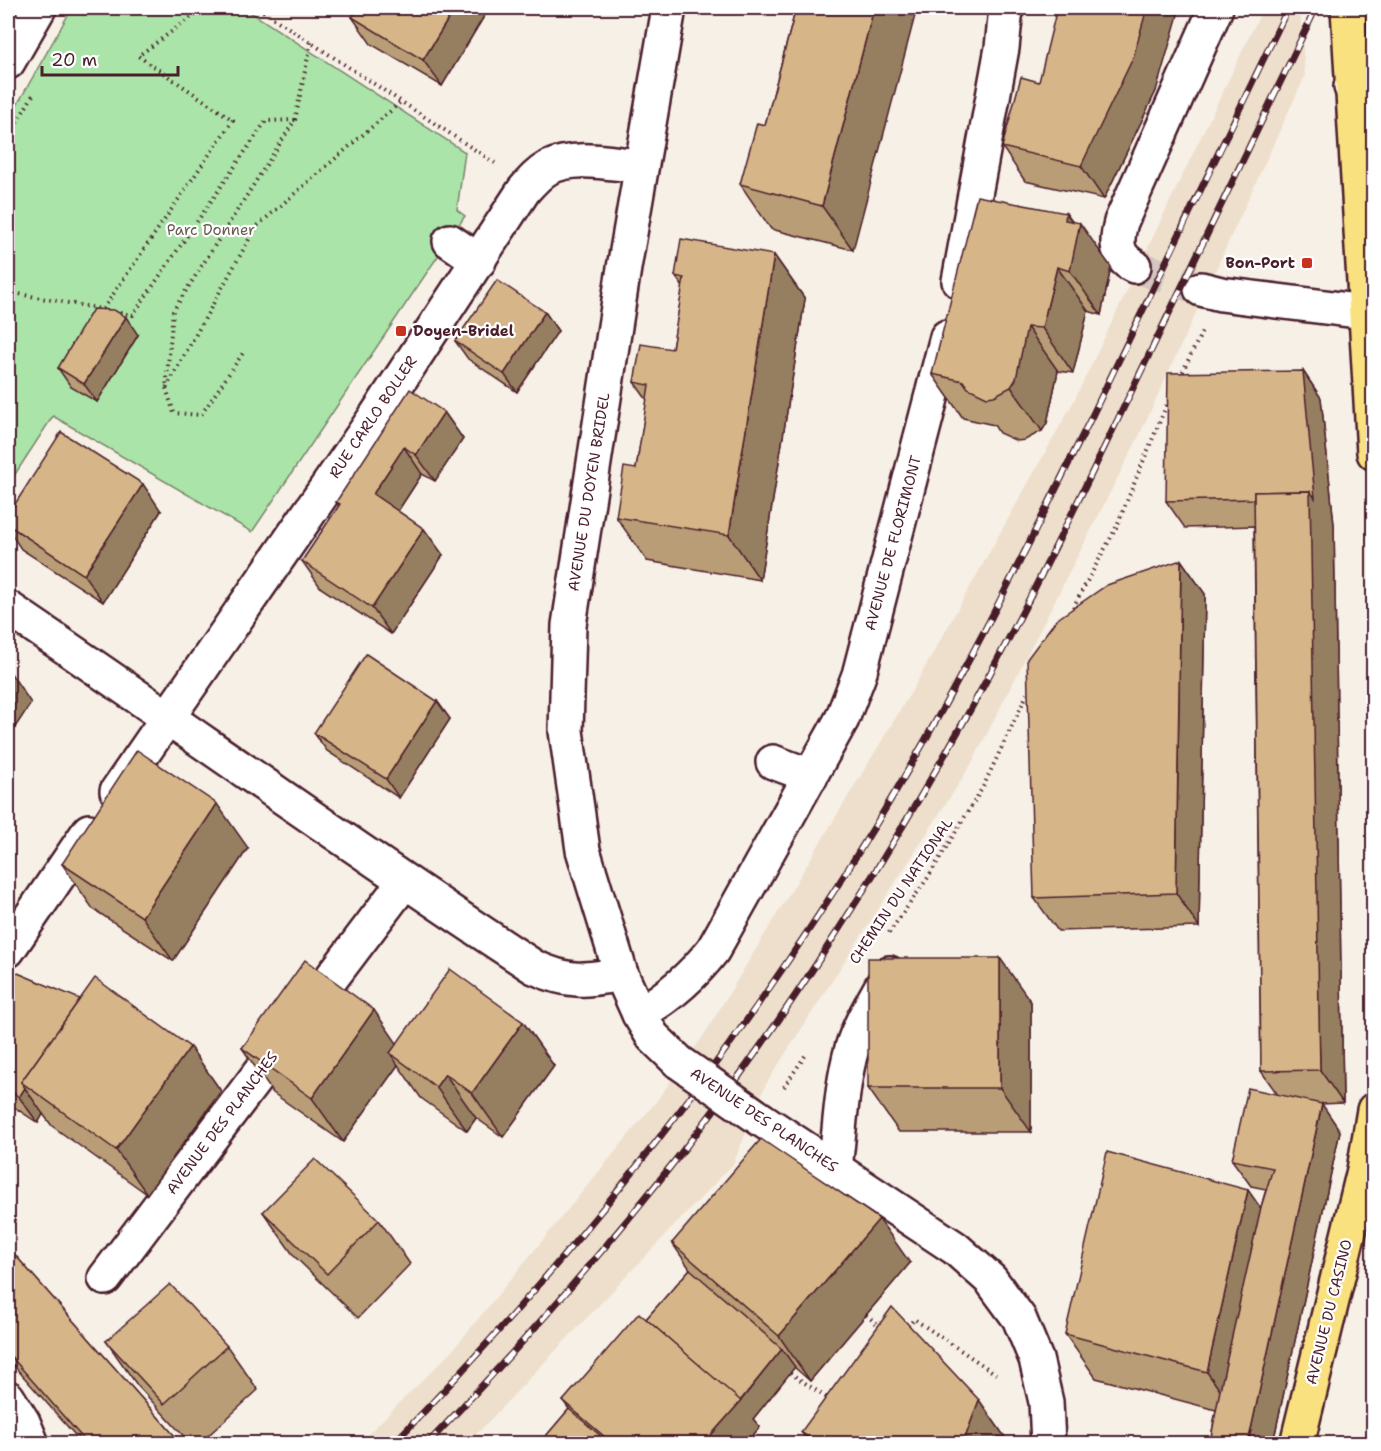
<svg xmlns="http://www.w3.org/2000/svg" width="1381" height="1451" font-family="'Shantell Sans',sans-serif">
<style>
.built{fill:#eddfcb}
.green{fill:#aae4a8;stroke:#7a826a;stroke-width:1.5}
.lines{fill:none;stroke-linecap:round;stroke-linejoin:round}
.minor-tunnel{stroke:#d4c6c1;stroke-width:33;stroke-dasharray:33 16;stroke-linecap:butt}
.minor-casing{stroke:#4a1f2b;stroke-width:38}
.major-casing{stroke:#4a1f2b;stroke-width:38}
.path{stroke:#4a1f2b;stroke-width:4;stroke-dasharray:1.5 4.5;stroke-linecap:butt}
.minor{stroke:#fff;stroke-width:33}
.major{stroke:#fae180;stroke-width:33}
.rail-casing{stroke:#4a1f2b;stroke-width:7}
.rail{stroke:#fff;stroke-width:4.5;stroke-dasharray:14;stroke-linecap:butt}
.minor-bridge-casing{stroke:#4a1f2b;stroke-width:38;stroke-linecap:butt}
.minor-bridge{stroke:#fff;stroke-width:33}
.wall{fill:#b89d76;stroke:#4a1f2b;stroke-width:1.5}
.shaded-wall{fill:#967f60;stroke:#4a1f2b;stroke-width:1.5}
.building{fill:#d6b689;stroke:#4a1f2b;stroke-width:1.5}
.poi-dot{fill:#c8321e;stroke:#fff;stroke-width:2}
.labels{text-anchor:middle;stroke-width:4.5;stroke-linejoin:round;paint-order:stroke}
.park-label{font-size:15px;fill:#675a50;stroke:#fff}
.poi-label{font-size:15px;font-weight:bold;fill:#4a1f2b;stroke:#fff;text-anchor:end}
.street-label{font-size:15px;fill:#4a1f2b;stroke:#fff}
</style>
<rect width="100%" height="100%" fill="#f7f0e7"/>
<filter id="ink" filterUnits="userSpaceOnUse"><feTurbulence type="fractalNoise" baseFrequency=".0167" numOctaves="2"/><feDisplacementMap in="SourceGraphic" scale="12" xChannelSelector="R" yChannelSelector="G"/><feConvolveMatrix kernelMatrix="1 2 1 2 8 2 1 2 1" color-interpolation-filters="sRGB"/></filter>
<g filter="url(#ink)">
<polygon class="built" points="1263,8 1300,8 1305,76 1139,436 972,763 766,1084 733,1164 468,1443 358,1444 452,1351 655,1103 704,1035 913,689 1074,401"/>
<polygon class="green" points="72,8 244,8 465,152 457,210 465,216 252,532 53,416 8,485 8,121"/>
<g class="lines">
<polyline class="minor-tunnel" points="1134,266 1201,289"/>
<defs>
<g id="minor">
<polyline points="669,8 624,268 569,625 566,731 583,850 621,974 639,1014 653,1037 679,1062"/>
<polyline points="8,62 39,8"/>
<polyline points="1351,87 1374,65"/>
<polyline points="450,241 479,261"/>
<path d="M 1134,266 C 1115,256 1116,241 1121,222 L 1216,8"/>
<polyline points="959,281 1002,48 1006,8"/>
<polyline points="1201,289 1221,294 1365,312"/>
<path d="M 8,608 C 184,727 356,851 534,967 C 569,983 584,981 621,974"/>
<polyline points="773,762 811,776"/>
<path d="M 117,791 L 376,416 L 524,190 C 532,181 539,173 548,168 C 575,154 613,164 641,166"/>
<polyline points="8,950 89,831"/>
<path d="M 639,1014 C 669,997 692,977 713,950 L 842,719 L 859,675 L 947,337"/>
<polyline points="762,1120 955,1248 991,1280 1019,1318 1036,1359 1046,1402 1048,1444"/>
<path d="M 835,1168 C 840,1129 841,1086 852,1048 C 860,1022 876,997 889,973"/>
<polyline points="105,1278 404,882"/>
<polyline points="8,1398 23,1422 32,1444"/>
</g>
<g id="major">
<polyline points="1348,8 1374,453"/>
<polyline points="1297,1444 1364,1170 1374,1110"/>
</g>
</defs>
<use href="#minor" class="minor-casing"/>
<use href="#major" class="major-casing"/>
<g class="path">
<polyline points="258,8 495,163"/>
<polyline points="295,120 311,42"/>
<polyline points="8,138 33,95"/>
<polyline points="8,292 107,310"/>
<polyline points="103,309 233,120 138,56 204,8"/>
<polyline points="114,312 133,315 266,121 295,120 173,311 166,388 256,227 402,101"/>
<polyline points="1180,377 1202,332"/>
<polyline points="166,388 174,413 201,415 245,350"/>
<polyline points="1070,613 1115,530 1169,399"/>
<polyline points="889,933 927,879 983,787 1030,688"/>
<polyline points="784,1087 807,1053"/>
<polyline points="866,1315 883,1329"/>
<polyline points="908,1327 914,1319 996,1374"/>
<polyline points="790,1373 829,1399"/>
</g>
<use href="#minor" class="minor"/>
<use href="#major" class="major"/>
<defs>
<g id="rail">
<path d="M 393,1444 C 576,1255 739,1049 876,824 C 956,693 1024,554 1092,416 C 1158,280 1223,144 1288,8"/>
<path d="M 427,1444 C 551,1315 669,1178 771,1031 C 834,940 893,845 948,749 C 1011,640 1065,528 1120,415 C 1186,279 1251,143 1316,8"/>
</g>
</defs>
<use href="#rail" class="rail-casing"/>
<use href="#rail" class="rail"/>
<defs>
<polyline id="minor-bridge" points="679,1062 762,1120"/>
</defs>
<use href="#minor-bridge" class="minor-bridge-casing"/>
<use href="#minor-bridge" class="minor-bridge"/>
</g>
<g class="wall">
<polygon points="489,8 442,86 371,44 352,17"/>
<polygon points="796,8 853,250 771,229 740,184 765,125"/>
<polygon points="1039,82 1156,91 1104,199 1025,181 1002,147"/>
<polygon points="1071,221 1111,267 1101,315 1088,311 1073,373 1058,371 1047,423 1042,431 1025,440 1017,441 999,433 994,425 963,418 932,374"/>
<polygon points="774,255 805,299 760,580 647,561 616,517 636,469 647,400 634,382 672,349 683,287 675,276"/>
<polygon points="545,312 558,331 517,392 468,359 455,341"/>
<polygon points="138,335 97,402 71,387 58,368"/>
<polygon points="1303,371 1321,398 1334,525 1343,1103 1321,1104 1340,1131 1273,1443 1210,1443 1216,1410 1096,1378 1065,1334 1261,1207 1266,1189 1251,1186 1232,1160 1278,1095 1261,1071 1254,526 1185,528 1166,501"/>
<polygon points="444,412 463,439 435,481 422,474 398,511 424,529 443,555 391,634 321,588 302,561 339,506 336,502"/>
<polygon points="161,511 103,602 21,549 8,529 8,515"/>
<polygon points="1181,560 1205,594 1199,927 1058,931 1034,898"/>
<polygon points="437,701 450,719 399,798 327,751 314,733"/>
<polygon points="248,848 173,961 93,909 62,864"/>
<polygon points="8,969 190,1047 221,1091 147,1194 52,1126 43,1114 38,1123 8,1103"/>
<polygon points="1031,1002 1031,1132 899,1132 868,1088"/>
<polygon points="523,1022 554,1066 503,1137 476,1118 467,1131 421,1098 398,1065 343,1142 273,1093 242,1048 397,1043"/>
<polygon points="263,1212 379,1220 410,1264 358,1318 294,1256"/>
<polygon points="672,1243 910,1263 810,1381 794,1367 753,1419 760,1427 746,1443 540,1443 569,1409 563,1401 646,1319 690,1269"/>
<polygon points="8,1247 181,1443 82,1443 8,1359"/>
<polygon points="106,1341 227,1346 258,1390 200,1443 190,1443 137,1385"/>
<polygon points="979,1400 1009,1443 809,1443 801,1432"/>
</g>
<g class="shaded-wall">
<polygon points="455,8 489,8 442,86 423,60"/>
<polygon points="874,8 917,8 853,250 822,206"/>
<polygon points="1147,8 1180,8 1156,91 1104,199 1081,166"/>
<polygon points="1066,213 1079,231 1080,223 1111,267 1101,315 1070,271 1065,220"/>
<polygon points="774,255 805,299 760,580 729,535"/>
<polygon points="1057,267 1088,311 1073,373 1042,328"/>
<polygon points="545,312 558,331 517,392 504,374"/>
<polygon points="126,317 138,335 97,402 84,384"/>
<polygon points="1027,327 1058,371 1047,423 1042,431 1011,387"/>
<polygon points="1303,371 1321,398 1334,525 1343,1103 1320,1070"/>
<polygon points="444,412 463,439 435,481 416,455"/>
<polygon points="404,447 422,474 392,520 373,494"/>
<polygon points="143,484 161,511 103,602 84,575"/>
<polygon points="424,529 443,555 391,634 372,608"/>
<polygon points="1181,560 1205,594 1199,927 1176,893"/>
<polygon points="8,669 31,703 8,738"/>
<polygon points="437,701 450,719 399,798 386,779"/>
<polygon points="217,804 248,848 173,961 142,917"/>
<polygon points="1000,958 1031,1002 1031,1132 1000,1088"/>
<polygon points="374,1010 405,1055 390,1053 398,1065 343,1142 312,1098"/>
<polygon points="523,1022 554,1066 503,1137 472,1093"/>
<polygon points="190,1047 221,1091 147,1194 116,1150"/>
<polygon points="445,1074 476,1118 467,1131 436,1087"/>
<polygon points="25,1088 43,1114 38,1123 19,1097"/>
<polygon points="1322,1104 1340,1131 1273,1443 1248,1443"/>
<polygon points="1248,1190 1279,1234 1238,1416 1207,1372"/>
<polygon points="879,1219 910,1263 810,1381 779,1336"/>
<polygon points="782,1349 795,1367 753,1419 760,1427 746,1443 704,1443 739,1403"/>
<polygon points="979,1400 1009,1443 963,1443"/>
</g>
<g class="building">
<polygon points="358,8 455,8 423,60 352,17"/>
<polygon points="796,8 874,8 822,206 740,184 757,123 765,125"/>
<polygon points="1057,8 1147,8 1133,58 1081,166 1002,147 1021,77 1039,82"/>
<polygon points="977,196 1066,213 1065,220 1080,223 1070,271 1057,267 1042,328 1027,327 1016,379 1011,387 994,396 987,397 968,388 963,381 932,374"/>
<polygon points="681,239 774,255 729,535 616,517 624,467 636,469 649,385 634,382 641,344 672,349 684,278 675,276"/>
<polygon points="497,280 545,312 504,374 455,341"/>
<polygon points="93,309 114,310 126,317 84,384 58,368"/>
<polygon points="1303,371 1315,498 1310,491 1254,492 1254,499 1166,501 1168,373"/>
<polygon points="410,389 444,412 416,455 404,447 373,494 424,529 372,608 302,561 340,504 336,502"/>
<polygon points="61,432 143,484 84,575 8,525 8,515"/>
<polygon points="1310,491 1320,1070 1261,1071 1254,492"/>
<polygon points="1181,560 1176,893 1034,898 1027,659 1056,620 1107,585"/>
<polygon points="366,654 437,701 386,779 314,733"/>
<polygon points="137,750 217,804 142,917 62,864"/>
<rect x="868" y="958" width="132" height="130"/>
<polygon points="305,960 374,1010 312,1098 242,1048"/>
<polygon points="8,969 80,999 21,1082 25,1088 19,1097 8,1089"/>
<polygon points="450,969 523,1022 472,1093 445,1074 436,1087 390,1053"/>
<polygon points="95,978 190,1047 116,1150 21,1082"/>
<polygon points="1248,1088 1322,1104 1248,1443 1210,1443 1220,1390 1261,1207 1273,1168 1232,1160"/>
<polygon points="761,1139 879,1219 779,1336 672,1243"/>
<polygon points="1107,1152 1248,1190 1207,1372 1065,1334"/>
<polygon points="315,1159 379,1220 327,1274 263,1212"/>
<polygon points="8,1247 181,1443 87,1443 8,1353"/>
<polygon points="690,1269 782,1349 740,1401 646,1319"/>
<polygon points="170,1284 227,1346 164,1404 106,1341"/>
<polygon points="892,1307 979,1400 963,1443 817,1443 801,1432"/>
<polygon points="639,1313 741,1401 704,1443 612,1443 563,1401"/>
<polygon points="569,1409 609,1443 540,1443"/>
</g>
</g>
<g class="poi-dot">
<rect x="1301" y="257" width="12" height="12" rx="3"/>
<rect x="395" y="325" width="12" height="12" rx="3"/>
</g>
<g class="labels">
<g class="park-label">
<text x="211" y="235">Parc Donner</text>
</g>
<g class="poi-label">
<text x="1295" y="268">Bon-Port</text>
<text x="413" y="336" text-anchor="start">Doyen-Bridel</text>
</g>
<g class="street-label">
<text transform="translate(373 417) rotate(-56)" y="5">RUE CARLO BOLLER</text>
<text transform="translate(589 492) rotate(-81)" y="5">AVENUE DU DOYEN BRIDEL</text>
<text transform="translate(893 543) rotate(-75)" y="5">AVENUE DE FLORIMONT</text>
<text transform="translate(901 891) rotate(-56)" y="5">CHEMIN DU NATIONAL</text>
<text transform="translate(764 1120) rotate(34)" y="5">AVENUE DES PLANCHES</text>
<text transform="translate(222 1123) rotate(-53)" y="5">AVENUE DES PLANCHES</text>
<text transform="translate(1329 1312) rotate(-76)" y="5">AVENUE DU CASINO</text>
</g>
</g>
<rect width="1381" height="1451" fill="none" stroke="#fff" stroke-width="30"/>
<rect x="15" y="15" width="1351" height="1421" fill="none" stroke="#4a1f2b" stroke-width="2" filter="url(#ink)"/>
<path d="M42 66v9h136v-9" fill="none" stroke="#4a1f2b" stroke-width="3"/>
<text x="51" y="66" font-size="18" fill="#4a1f2b" stroke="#ffffff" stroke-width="4.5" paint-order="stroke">20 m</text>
</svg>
